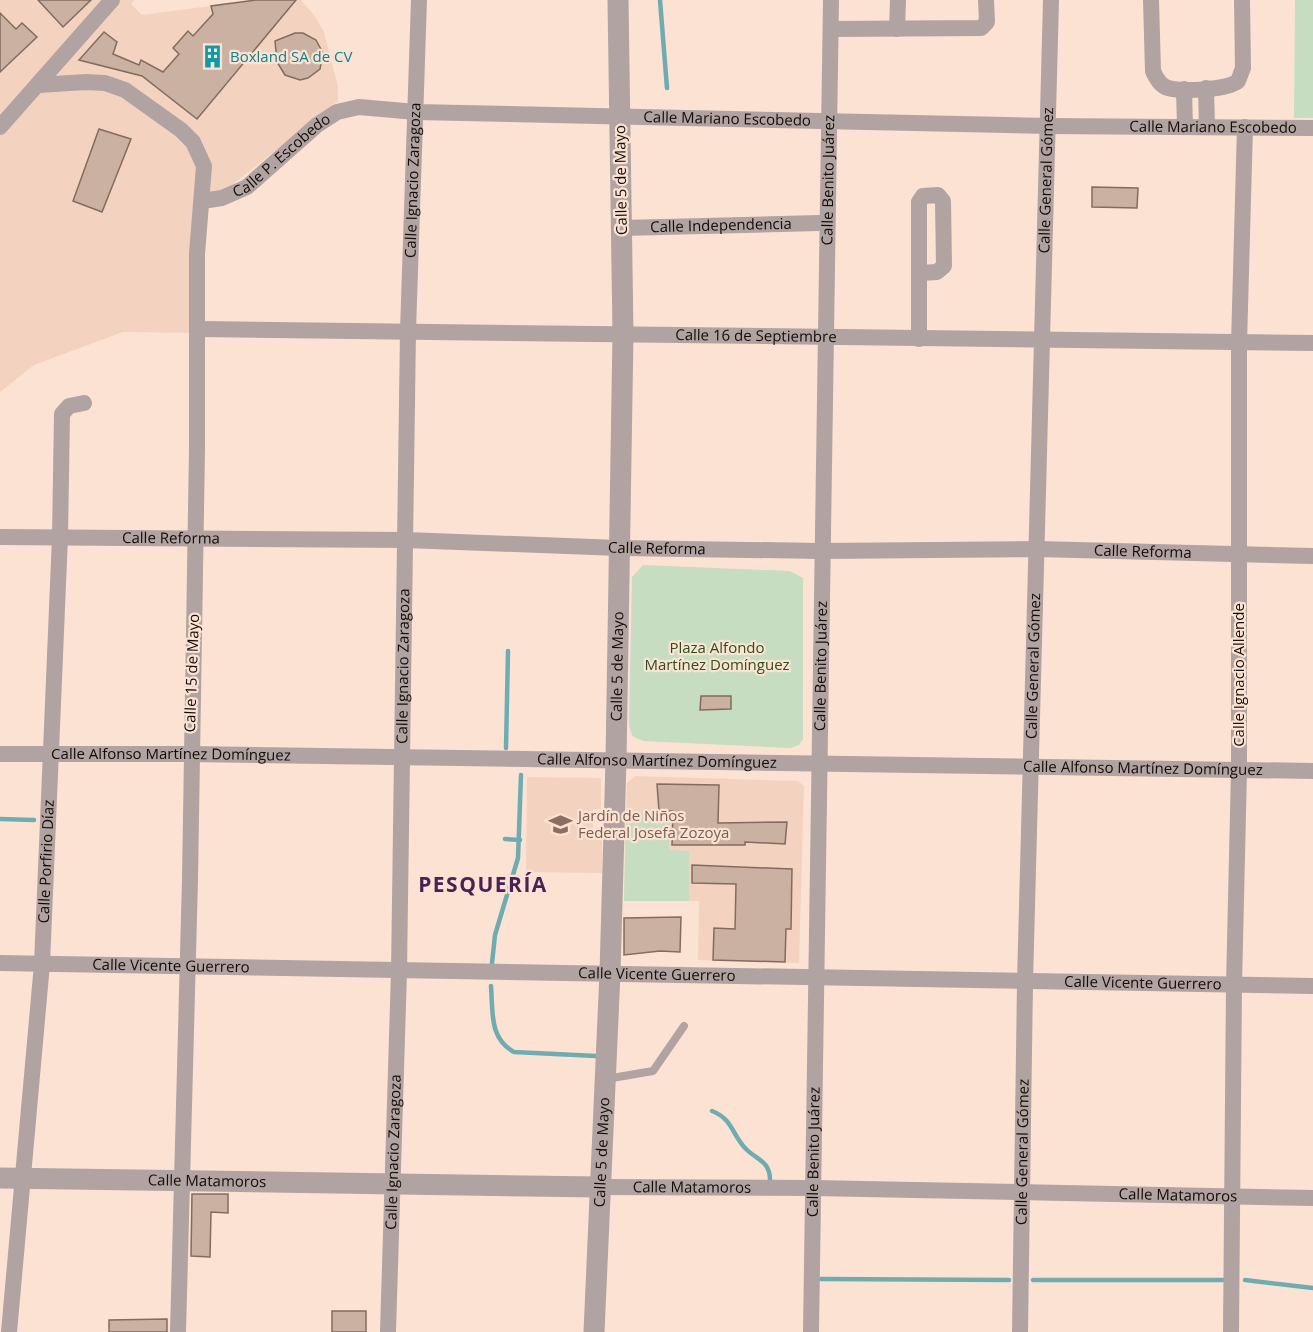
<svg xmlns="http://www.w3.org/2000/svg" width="1313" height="1332" font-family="'Open Sans',sans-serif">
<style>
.built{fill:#f3d3c0}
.green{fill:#c6ddc1}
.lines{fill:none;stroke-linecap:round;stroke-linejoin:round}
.stream{stroke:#6facb2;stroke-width:4.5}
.building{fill:#cab1a2;stroke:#836c5f;stroke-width:1.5}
.service{stroke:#b0a3a1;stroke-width:8}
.minor{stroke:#b0a3a1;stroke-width:16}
.tertiary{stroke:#b0a3a1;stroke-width:21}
.labels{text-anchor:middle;stroke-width:4.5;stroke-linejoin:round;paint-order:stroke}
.culture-label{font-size:15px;fill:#0d838f;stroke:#fce2d2;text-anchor:start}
.street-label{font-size:15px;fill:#140c07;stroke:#fce2d2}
.park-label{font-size:15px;fill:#28521d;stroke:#fce2d2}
.education-label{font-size:15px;fill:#785e54;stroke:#fce2d2;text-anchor:start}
.district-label{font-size:21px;font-weight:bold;letter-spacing:1.5px;fill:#4a2156;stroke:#fce2d2}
</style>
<rect width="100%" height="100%" fill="#fce2d2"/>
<g class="built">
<polygon points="0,0 134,0 131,4 142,15 256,0 301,0 314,15 324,32 338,87 338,101 223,192 194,195 195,333 123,332 34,365 0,392"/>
<polygon points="635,776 798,781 804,786 799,963 698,960 699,901 624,901 627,783"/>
<polygon points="527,777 601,778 601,809 593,809 593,839 602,840 602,873 526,872"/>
</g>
<g class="green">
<polygon points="1295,0 1313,0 1313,118 1294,118"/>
<polygon points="643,565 790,571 803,578 803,739 799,745 791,748 643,741 632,736 629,725 632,577"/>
<polygon points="626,814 670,815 669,850 689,851 689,901 624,901"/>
</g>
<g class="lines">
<g class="stream">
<polyline points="660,0 667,88"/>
<polyline points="506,748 508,651"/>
<polyline points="0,819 34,820"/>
<polyline points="505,839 520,840"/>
<polyline points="492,963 495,935 518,858 521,775"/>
<path d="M 491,986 C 493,1012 489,1038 514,1052 L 596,1056"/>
<path d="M 712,1111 C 733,1119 732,1135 746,1149 C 757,1160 770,1161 770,1180"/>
<polyline points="821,1279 1009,1280"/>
<polyline points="1033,1280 1223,1280"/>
<polyline points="1245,1280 1313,1288"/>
</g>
</g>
<g class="building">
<polygon points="38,0 91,0 63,27"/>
<polygon points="256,0 296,0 197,119 142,76 79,60 104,32 117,42 113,54 139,65 141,60 163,72 179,54 173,48 188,31 193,36 213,14 211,6"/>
<polygon points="0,13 16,29 22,23 37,37 0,72"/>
<polygon points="295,33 303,33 316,40 323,53 320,69 308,78 300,80 285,75 277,62 275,41"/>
<polygon points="99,129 131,139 102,212 73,201"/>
<polygon points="1092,187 1138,188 1137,208 1092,207"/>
<polygon points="701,696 731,696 731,709 700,710"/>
<polygon points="657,784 719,785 718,823 787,822 785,844 745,842 745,845 672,845 673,811 659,811"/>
<polygon points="692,865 792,869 791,929 786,929 785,962 713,960 714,928 735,929 736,884 692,883"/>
<polygon points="681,917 680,952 660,951 624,955 624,918"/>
<polygon points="192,1194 228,1194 228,1213 211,1212 210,1257 191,1256"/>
<rect x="332" y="1311" width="34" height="21"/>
<polygon points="167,1319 167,1332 109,1332 109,1320"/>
</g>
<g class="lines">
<polyline class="service" points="606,1079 653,1071 684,1026"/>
<g class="minor">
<path d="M 1151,0 L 1153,71 C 1156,78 1161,86 1168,88 C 1182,92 1227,90 1238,81 L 1243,68 L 1242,0"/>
<polyline points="832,29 981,28 987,22 986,0"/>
<polyline points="897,29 898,0"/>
<polyline points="39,85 86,82 105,83 125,90 181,130 193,142 204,166 197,254 197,449 190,879 178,1332"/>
<polyline points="1206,88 1207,127"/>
<polyline points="1184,89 1185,127"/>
<polyline points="0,127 112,0"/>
<path id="s1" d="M 202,201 L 222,198 L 247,187 L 317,125 L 337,112 L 359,107 L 416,112 L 1048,126 L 1313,128"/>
<path id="s2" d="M 622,228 L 819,223"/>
<path id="s3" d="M 198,329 L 1313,343"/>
<polyline points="919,339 919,202 923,196 938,195 943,201 944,266 937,272 920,273"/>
<path id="s4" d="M 0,537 L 406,540 L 619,548 L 822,551 L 1037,549 L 1313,556"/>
<path id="s5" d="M 0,754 L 190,754 L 1313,771"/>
<path id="s6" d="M 0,963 L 1313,986"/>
<path id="s7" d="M 599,1187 L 812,1188 L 1313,1198"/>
<path id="s8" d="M 9,1332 L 42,964 L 60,537 L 62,414 L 69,406 L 84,403"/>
<path id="s9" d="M 388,1332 L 399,972 L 408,331 L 419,0"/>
<path id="s10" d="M 811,1332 L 831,0"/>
<path id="s11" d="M 1020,1332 L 1025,982 L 1051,0"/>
<polyline points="1231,1332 1234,985 1239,770 1239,344 1245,127"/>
</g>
<g class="tertiary">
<path id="s12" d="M 0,1178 L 599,1187"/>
<path id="s13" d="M 594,1332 L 610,973 L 616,760 L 623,334 L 618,0"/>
</g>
</g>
<defs>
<symbol id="building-bare" viewBox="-9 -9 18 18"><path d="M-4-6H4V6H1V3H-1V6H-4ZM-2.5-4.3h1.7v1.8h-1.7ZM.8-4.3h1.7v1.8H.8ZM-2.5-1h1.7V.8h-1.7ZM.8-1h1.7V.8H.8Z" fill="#0f9aa8" stroke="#fce2d2" stroke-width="2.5" paint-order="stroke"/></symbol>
<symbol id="school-bare" viewBox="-9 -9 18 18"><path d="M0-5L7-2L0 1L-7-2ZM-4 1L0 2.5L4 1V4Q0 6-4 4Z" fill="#8d6e63" stroke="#fce2d2" stroke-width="2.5" paint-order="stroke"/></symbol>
</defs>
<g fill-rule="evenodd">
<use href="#building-bare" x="196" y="40" width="33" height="33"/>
<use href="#school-bare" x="544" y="808" width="33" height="33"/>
</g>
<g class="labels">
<g class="culture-label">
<text x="230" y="62">Boxland SA de CV</text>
</g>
<g class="street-label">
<text dy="5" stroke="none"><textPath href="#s1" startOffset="556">Calle Mariano Escobedo</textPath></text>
<text dy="5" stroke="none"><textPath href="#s1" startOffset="1042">Calle Mariano Escobedo</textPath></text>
<text dy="5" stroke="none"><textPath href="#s1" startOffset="94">Calle P. Escobedo</textPath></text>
<text dy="5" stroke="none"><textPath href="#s9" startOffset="1152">Calle Ignacio Zaragoza</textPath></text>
<text transform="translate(621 180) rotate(-91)" y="5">Calle 5 de Mayo</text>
<text dy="5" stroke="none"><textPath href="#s10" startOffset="1152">Calle Benito Juárez</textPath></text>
<text dy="5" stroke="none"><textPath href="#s11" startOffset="1152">Calle General Gómez</textPath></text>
<text dy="5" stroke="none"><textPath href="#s2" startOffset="99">Calle Independencia</textPath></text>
<text dy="5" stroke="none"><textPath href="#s3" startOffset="558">Calle 16 de Septiembre</textPath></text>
<text dy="5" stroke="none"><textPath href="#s4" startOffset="171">Calle Reforma</textPath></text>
<text dy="5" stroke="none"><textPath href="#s4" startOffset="657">Calle Reforma</textPath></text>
<text dy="5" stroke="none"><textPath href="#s4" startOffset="1143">Calle Reforma</textPath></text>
<text dy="5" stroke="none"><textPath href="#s9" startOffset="666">Calle Ignacio Zaragoza</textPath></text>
<text dy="5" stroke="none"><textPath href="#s13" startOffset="666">Calle 5 de Mayo</textPath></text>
<text dy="5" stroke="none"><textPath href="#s10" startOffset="666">Calle Benito Juárez</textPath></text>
<text dy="5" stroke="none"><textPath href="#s11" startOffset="666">Calle General Gómez</textPath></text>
<text transform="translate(192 673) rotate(-88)" y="5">Calle 15 de Mayo</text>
<text transform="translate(1239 675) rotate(-90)" y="5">Calle Ignacio Allende</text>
<text dy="5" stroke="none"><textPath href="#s5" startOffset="171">Calle Alfonso Martínez Domínguez</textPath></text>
<text dy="5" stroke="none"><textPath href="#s5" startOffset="657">Calle Alfonso Martínez Domínguez</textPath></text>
<text dy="5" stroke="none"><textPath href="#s5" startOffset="1143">Calle Alfonso Martínez Domínguez</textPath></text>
<text dy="5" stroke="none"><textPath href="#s8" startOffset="472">Calle Porfirio Díaz</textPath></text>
<text dy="5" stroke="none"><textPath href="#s6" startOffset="171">Calle Vicente Guerrero</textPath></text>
<text dy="5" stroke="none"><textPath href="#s6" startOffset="657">Calle Vicente Guerrero</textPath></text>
<text dy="5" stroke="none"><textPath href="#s6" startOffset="1143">Calle Vicente Guerrero</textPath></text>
<text dy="5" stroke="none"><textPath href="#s9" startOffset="180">Calle Ignacio Zaragoza</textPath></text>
<text dy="5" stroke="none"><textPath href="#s13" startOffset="180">Calle 5 de Mayo</textPath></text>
<text dy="5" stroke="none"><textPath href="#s10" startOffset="180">Calle Benito Juárez</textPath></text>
<text dy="5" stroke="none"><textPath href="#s11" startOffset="180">Calle General Gómez</textPath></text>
<text dy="5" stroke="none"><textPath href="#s12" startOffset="207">Calle Matamoros</textPath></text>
<text dy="5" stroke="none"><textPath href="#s7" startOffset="93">Calle Matamoros</textPath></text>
<text dy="5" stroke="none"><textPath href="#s7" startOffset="579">Calle Matamoros</textPath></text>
</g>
<g class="park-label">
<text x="717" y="653">Plaza Alfondo<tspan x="717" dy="17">Martínez Domínguez</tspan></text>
</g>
<g class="education-label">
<text x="578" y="821">Jardín de Niños<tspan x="578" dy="17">Federal Josefa Zozoya</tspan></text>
</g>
<g class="district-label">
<text x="483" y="892">PESQUERÍA</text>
</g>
</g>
</svg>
